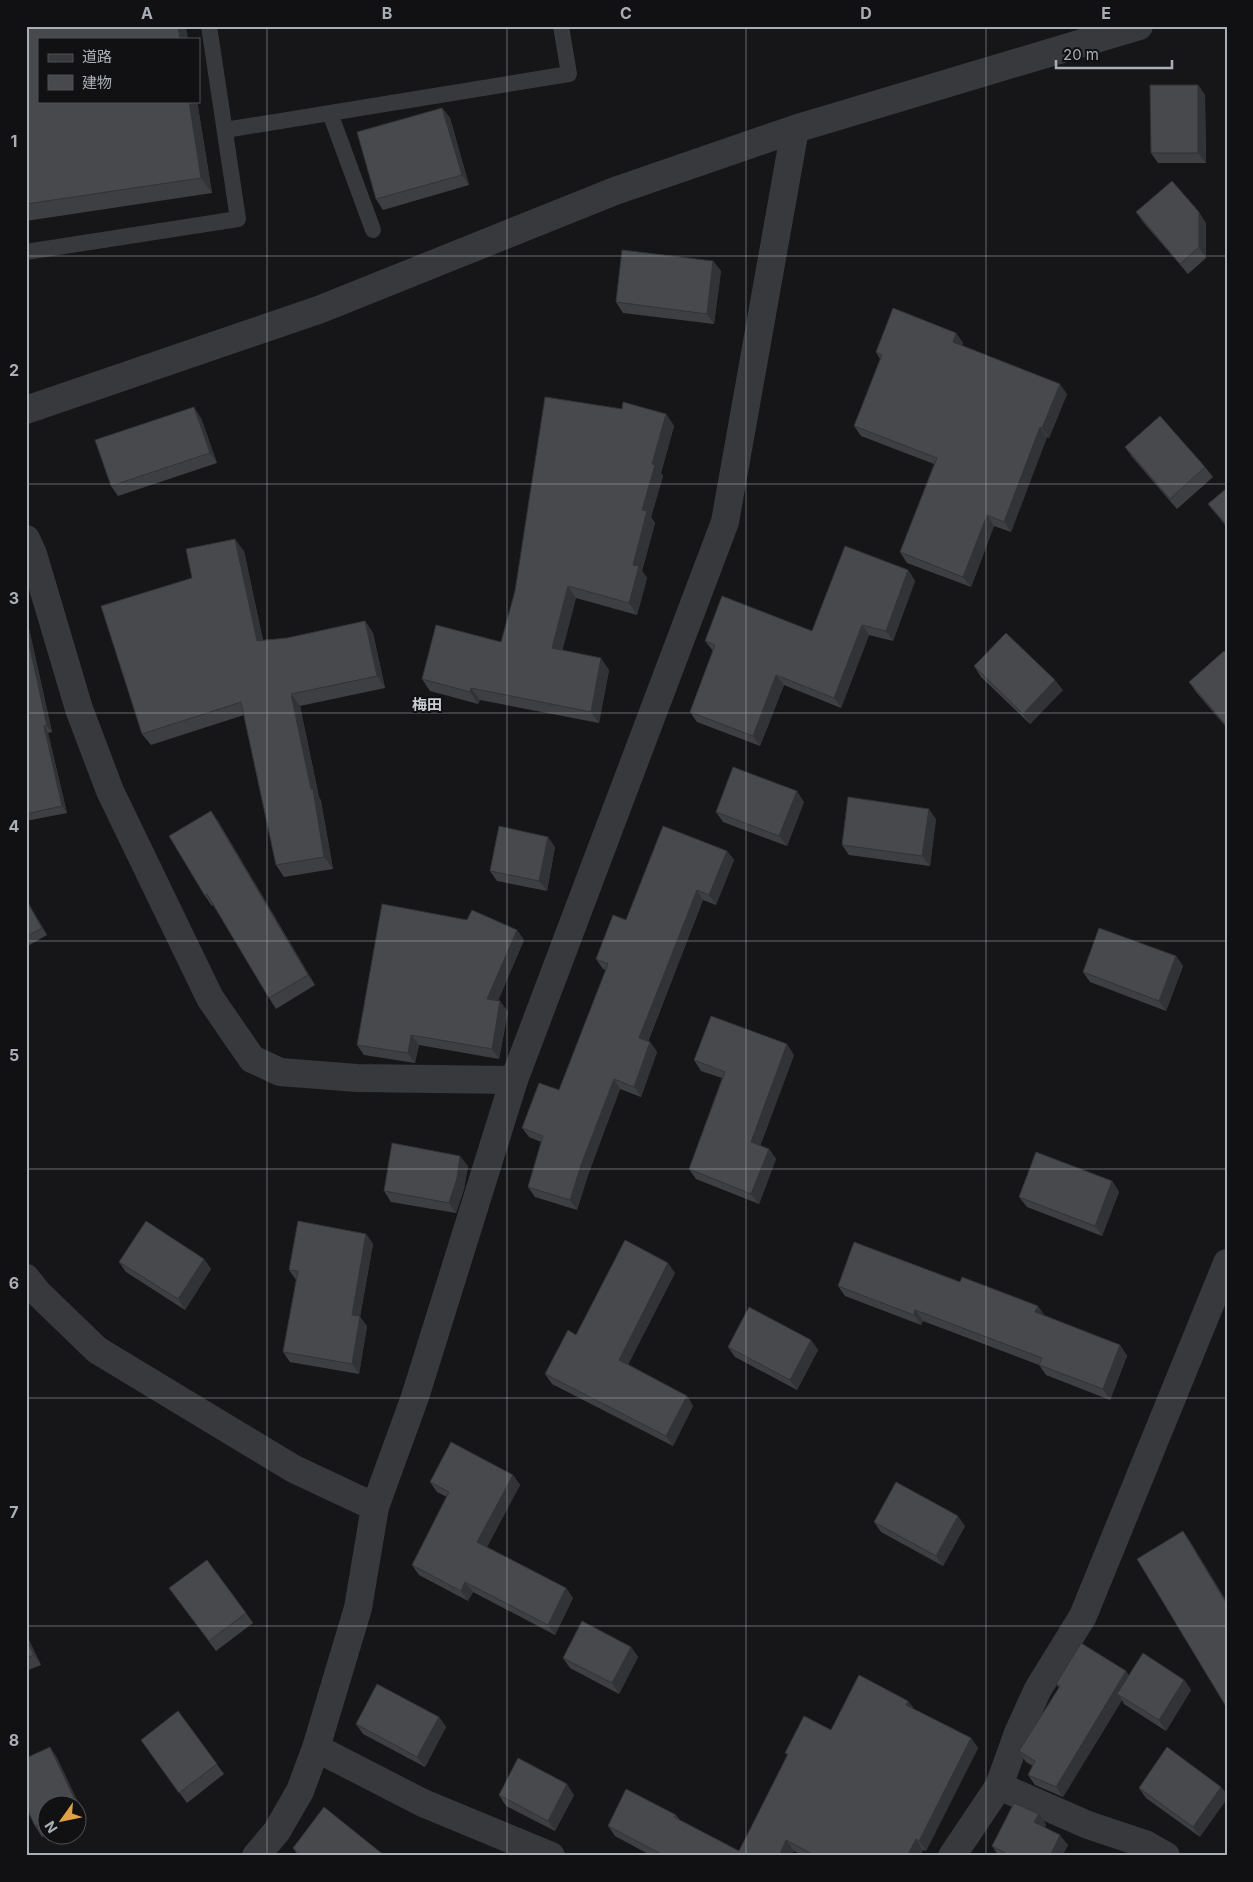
<svg xmlns="http://www.w3.org/2000/svg" width="1253" height="1882" font-family="Inter,'Noto Sans JP',sans-serif">
<style>
.lines{fill:none;stroke-linecap:round;stroke-linejoin:round}
.service{stroke:#38393c;stroke-width:16}
.minor{stroke:#38393c;stroke-width:28}
.tertiary{stroke:#38393c;stroke-width:28}
.wall{fill:#3e3f42}
.shaded-wall{fill:#323336}
.building{fill:#48494d;stroke:#323336}
.grid{fill:none;stroke:#aaaeb6;stroke-width:1;stroke-opacity:0.55}
.labels{text-anchor:middle;stroke-width:4;stroke-linejoin:round;paint-order:stroke}
.neighbourhood-label{font-size:15px;font-weight:bold;fill:#cacdd3;stroke:#111113}
.neatline{fill:none;stroke:#aaaeb6;stroke-width:2}
.grid-label{font-size:16px;text-anchor:middle;font-weight:bold;fill:#aaaeb6}
</style>
<rect width="100%" height="100%" fill="#161618"/>
<g class="lines">
<g class="service">
<polyline points="330,113 373,230"/>
<polyline points="225,130 569,74 561,26"/>
<polyline points="26,252 238,219 209,26"/>
</g>
<g class="minor">
<polyline points="26,539 33,554 79,709 110,791 210,998 252,1059 280,1072 357,1078 514,1080"/>
<polyline points="26,1278 38,1293 97,1350 294,1469 375,1507"/>
<polyline points="316,1748 423,1803 551,1856"/>
<polyline points="999,1786 1088,1825 1145,1844 1166,1856"/>
<polyline points="256,1856 277,1831 300,1791 316,1748 358,1608 375,1507 415,1397 514,1080 725,522 795,129"/>
<polyline points="952,1856 999,1786 1018,1733 1038,1689 1083,1616 1227,1263"/>
</g>
<polyline class="tertiary" points="26,410 321,309 615,191 795,129 1139,26"/>
</g>
<g class="wall">
<polygon points="26,26 39,101 197,101 212,193 26,221"/>
<polygon points="1198,85 1205,95 1206,163 1158,163 1151,153"/>
<polygon points="442,108 450,118 469,185 383,210 376,199"/>
<polygon points="1136,212 1206,223 1206,258 1188,274 1143,222"/>
<polygon points="713,261 721,271 714,324 623,313 616,302"/>
<polygon points="956,333 963,343 962,346 1067,394 1049,438 1047,437 1011,532 994,526 971,587 907,563 900,552 934,464 861,436 854,426 880,359 876,352"/>
<polygon points="622,409 666,414 674,426 661,473 663,476 651,517 655,523 642,571 647,578 637,615 576,598 562,650 609,670 599,723 480,700 478,704 430,691 422,679 501,642"/>
<polygon points="201,418 217,463 118,496 111,486"/>
<polygon points="1125,447 1205,467 1213,477 1177,509 1132,457"/>
<polygon points="1227,488 1227,527 1216,514 1208,504"/>
<polygon points="244,551 263,640 287,638 365,621 373,633 385,688 300,706 319,797 321,801 333,869 284,877 276,865 244,715 151,745 142,734 192,578"/>
<polygon points="908,570 915,581 893,641 869,635 841,708 784,685 760,746 697,722 690,712 713,651 705,641 812,631"/>
<polygon points="26,615 52,732 48,733 67,813 26,821"/>
<polygon points="1227,653 1227,728 1196,692 1189,682"/>
<polygon points="974,666 1063,690 1030,724 981,677"/>
<polygon points="804,802 787,846 723,822 716,812"/>
<polygon points="211,811 218,821 315,985 276,1009 269,998 213,905 212,906 205,896"/>
<polygon points="936,819 930,866 849,855 842,845"/>
<polygon points="555,847 547,891 497,881 490,871"/>
<polygon points="727,851 734,860 716,905 703,900 648,1042 650,1042 657,1052 641,1097 620,1089 588,1175 577,1210 535,1197 528,1187 541,1142 529,1137 522,1128 559,1090 606,970 603,969 596,959 626,920"/>
<polygon points="26,899 47,935 26,947"/>
<polygon points="517,930 524,940 498,1001 500,1001 508,1012 499,1059 419,1045 415,1063 364,1055 357,1045"/>
<polygon points="1176,956 1183,966 1166,1011 1090,982 1083,972"/>
<polygon points="794,1055 760,1146 769,1149 776,1159 759,1204 696,1179 689,1169 722,1078 701,1071 694,1060"/>
<polygon points="468,1166 464,1189 456,1213 391,1202 384,1191"/>
<polygon points="1112,1181 1119,1192 1102,1236 1027,1207 1019,1197"/>
<polygon points="366,1234 373,1244 360,1317 367,1326 359,1374 290,1362 283,1352 296,1280 289,1270"/>
<polygon points="204,1259 211,1269 185,1310 126,1272 119,1262"/>
<polygon points="675,1273 628,1364 687,1396 693,1406 673,1446 552,1384 545,1374 576,1335"/>
<polygon points="960,1282 1120,1345 1127,1356 1110,1400 1046,1375 1039,1365 923,1321 921,1325 845,1296 838,1286"/>
<polygon points="811,1340 818,1350 797,1390 735,1357 728,1347"/>
<polygon points="513,1475 520,1485 487,1547 566,1588 573,1598 555,1635 473,1592 468,1601 419,1575 412,1565 447,1497 437,1492 430,1482"/>
<polygon points="874,1522 965,1526 943,1566 881,1532"/>
<polygon points="169,1588 246,1613 253,1623 216,1651"/>
<polygon points="26,1634 41,1665 26,1671"/>
<polygon points="631,1647 638,1657 619,1694 570,1668 563,1658"/>
<polygon points="1129,1675 1184,1680 1191,1690 1166,1731 1124,1704 1122,1700 1063,1797 1035,1785 1028,1775 1033,1766 1026,1762 1019,1751 1059,1688 1056,1684"/>
<polygon points="908,1701 914,1709 971,1738 978,1748 926,1851 923,1850 920,1856 804,1856 794,1851 791,1856 652,1856 615,1836 608,1826 676,1815 680,1820 739,1851 788,1756 785,1753 831,1730"/>
<polygon points="178,1711 224,1774 187,1803 148,1750"/>
<polygon points="439,1717 446,1727 425,1767 363,1734 356,1724"/>
<polygon points="50,1747 57,1758 85,1817 78,1821 78,1804 48,1804 48,1834 42,1837 35,1826"/>
<polygon points="1167,1747 1200,1837 1146,1798 1139,1788"/>
<polygon points="499,1795 574,1795 555,1831 506,1806"/>
<polygon points="1046,1824 1045,1827 1068,1845 1062,1856 999,1856 992,1846"/>
<polygon points="293,1848 385,1856 298,1856"/>
</g>
<g class="shaded-wall">
<polygon points="178,26 186,26 188,39 180,39"/>
<polygon points="1198,85 1205,95 1206,163 1198,153"/>
<polygon points="189,101 197,101 212,193 201,178"/>
<polygon points="442,108 450,118 469,185 462,175"/>
<polygon points="1199,212 1206,223 1206,258 1199,247"/>
<polygon points="713,261 721,271 714,324 707,314"/>
<polygon points="956,333 963,343 960,353 953,342"/>
<polygon points="1060,384 1067,394 1049,438 1042,428"/>
<polygon points="194,407 201,418 217,463 210,453"/>
<polygon points="666,414 674,426 661,473 663,476 651,517 655,523 642,571 647,578 637,615 629,603 633,565 642,510 652,464"/>
<polygon points="1040,427 1047,437 1011,532 1004,522"/>
<polygon points="987,515 994,526 971,587 963,577"/>
<polygon points="235,539 244,551 265,652 257,641"/>
<polygon points="908,570 915,581 893,641 886,631"/>
<polygon points="568,586 576,598 560,660 552,648"/>
<polygon points="26,615 52,732 47,726 26,630"/>
<polygon points="365,621 373,633 385,688 377,676"/>
<polygon points="862,625 869,635 841,708 834,698"/>
<polygon points="601,658 609,670 599,723 591,712"/>
<polygon points="776,675 784,685 760,746 753,736"/>
<polygon points="1055,680 1063,690 1030,724 1023,714"/>
<polygon points="471,688 480,700 478,704 470,692"/>
<polygon points="291,694 300,706 319,797 321,801 333,869 324,857 311,789"/>
<polygon points="44,726 48,733 67,813 62,806"/>
<polygon points="797,791 804,802 787,846 779,836"/>
<polygon points="929,809 936,819 930,866 922,856"/>
<polygon points="211,811 218,821 315,985 308,975"/>
<polygon points="548,837 555,847 547,891 539,881"/>
<polygon points="727,851 734,860 716,905 709,895"/>
<polygon points="697,890 703,900 645,1048 639,1038"/>
<polygon points="26,899 47,935 42,928 26,900"/>
<polygon points="517,930 524,940 494,1009 487,999"/>
<polygon points="1176,956 1183,966 1166,1011 1159,1001"/>
<polygon points="500,1001 508,1012 499,1059 492,1049"/>
<polygon points="411,1035 419,1045 415,1063 408,1053"/>
<polygon points="650,1042 657,1052 641,1097 634,1087"/>
<polygon points="787,1044 794,1055 758,1152 751,1142"/>
<polygon points="614,1079 620,1089 588,1175 577,1210 570,1200 581,1165"/>
<polygon points="769,1149 776,1159 759,1204 751,1194"/>
<polygon points="460,1156 468,1166 464,1189 456,1213 449,1203"/>
<polygon points="1112,1181 1119,1192 1102,1236 1095,1226"/>
<polygon points="366,1234 373,1244 360,1317 367,1326 359,1374 352,1364 352,1315"/>
<polygon points="204,1259 211,1269 185,1310 178,1299"/>
<polygon points="668,1263 675,1273 626,1369 619,1360"/>
<polygon points="1038,1306 1045,1316 1035,1312"/>
<polygon points="915,1310 923,1321 921,1325 914,1315"/>
<polygon points="811,1340 818,1350 797,1390 790,1380"/>
<polygon points="1120,1345 1127,1356 1110,1400 1103,1389"/>
<polygon points="687,1396 693,1406 673,1446 666,1436"/>
<polygon points="513,1475 520,1485 484,1552 477,1542"/>
<polygon points="958,1516 965,1526 943,1566 936,1556"/>
<polygon points="1183,1531 1190,1541 1227,1602 1227,1604"/>
<polygon points="465,1582 473,1592 468,1601 461,1591"/>
<polygon points="566,1588 573,1598 555,1635 548,1625"/>
<polygon points="26,1634 41,1665 34,1655 26,1639"/>
<polygon points="631,1647 638,1657 619,1694 612,1683"/>
<polygon points="1126,1671 1133,1681 1117,1694 1122,1700 1063,1797 1056,1787"/>
<polygon points="1184,1680 1191,1690 1166,1731 1159,1720"/>
<polygon points="908,1701 916,1711 906,1705"/>
<polygon points="439,1717 446,1727 425,1767 417,1757"/>
<polygon points="971,1738 978,1748 926,1851 919,1841"/>
<polygon points="50,1747 57,1758 85,1817 78,1807"/>
<polygon points="567,1784 574,1795 555,1831 548,1821"/>
<polygon points="1221,1787 1227,1794 1227,1799 1200,1837 1193,1827"/>
<polygon points="1039,1814 1046,1824 1042,1832 1034,1822"/>
<polygon points="1060,1835 1068,1845 1062,1856 1050,1856"/>
<polygon points="916,1839 923,1850 920,1856 907,1856"/>
<polygon points="786,1840 794,1851 791,1856 779,1856"/>
</g>
<g class="building">
<polygon points="26,26 178,26 180,39 39,39 39,101 189,101 201,178 26,204"/>
<polygon points="1150,85 1198,85 1198,153 1151,153"/>
<polygon points="442,108 462,175 376,199 357,132"/>
<polygon points="1172,181 1199,212 1199,247 1180,264 1136,212"/>
<polygon points="622,250 713,261 707,314 616,302"/>
<polygon points="893,308 956,333 953,342 1060,384 1042,428 1040,427 1004,522 987,515 963,577 900,552 937,458 854,426 882,355 876,352"/>
<polygon points="545,397 622,409 623,402 666,414 652,464 655,465 642,510 647,511 633,565 639,566 629,603 568,586 552,648 601,658 591,712 471,688 470,692 422,679 436,625 501,642 515,591"/>
<polygon points="194,407 210,453 111,486 95,440"/>
<polygon points="1160,416 1205,467 1170,499 1125,447"/>
<polygon points="1227,488 1227,525 1208,504"/>
<polygon points="235,539 257,641 287,638 365,621 377,676 291,694 311,789 313,789 324,857 276,865 241,702 142,734 101,606 192,578 186,549"/>
<polygon points="845,546 908,570 886,631 862,625 834,698 776,675 753,736 690,712 715,645 705,641 722,596 812,631"/>
<polygon points="26,630 47,726 44,726 62,806 26,814"/>
<polygon points="1006,633 1055,680 1023,714 974,666"/>
<polygon points="1224,651 1227,653 1227,726 1189,682"/>
<polygon points="733,767 797,791 779,836 716,812"/>
<polygon points="848,797 929,809 922,856 842,845"/>
<polygon points="211,811 308,975 269,998 207,894 205,896 169,836"/>
<polygon points="499,826 548,837 539,881 490,871"/>
<polygon points="663,826 727,851 709,895 697,890 639,1038 650,1042 634,1087 614,1079 581,1165 570,1200 528,1187 543,1136 522,1128 539,1083 559,1090 608,964 596,959 613,915 626,920"/>
<polygon points="26,900 42,928 26,937"/>
<polygon points="382,904 467,920 472,910 517,930 487,999 500,1001 492,1049 411,1035 408,1053 357,1045"/>
<polygon points="1099,928 1176,956 1159,1001 1083,972"/>
<polygon points="711,1016 787,1044 751,1142 769,1149 751,1194 689,1169 725,1072 694,1060"/>
<polygon points="392,1143 460,1156 457,1178 449,1203 384,1191"/>
<polygon points="1036,1152 1112,1181 1095,1226 1019,1197"/>
<polygon points="146,1221 204,1259 178,1299 119,1262"/>
<polygon points="298,1221 366,1234 352,1315 360,1316 352,1364 283,1352 298,1271 289,1270"/>
<polygon points="625,1240 668,1263 619,1360 687,1396 666,1436 545,1374 568,1330 576,1335"/>
<polygon points="854,1242 960,1282 962,1277 1038,1306 1035,1312 1120,1345 1103,1389 1039,1365 1042,1358 915,1310 914,1315 838,1286"/>
<polygon points="749,1307 811,1340 790,1380 728,1347"/>
<polygon points="451,1442 513,1475 477,1542 566,1588 548,1625 465,1582 461,1591 412,1565 449,1492 430,1482"/>
<polygon points="896,1482 958,1516 936,1556 874,1522"/>
<polygon points="1183,1531 1227,1604 1227,1708 1137,1559"/>
<polygon points="207,1560 246,1613 209,1641 169,1588"/>
<polygon points="582,1621 631,1647 612,1683 563,1658"/>
<polygon points="26,1639 34,1655 26,1658"/>
<polygon points="1081,1643 1126,1671 1056,1787 1028,1775 1035,1761 1019,1751 1060,1686 1056,1684"/>
<polygon points="1143,1653 1184,1680 1159,1720 1117,1694"/>
<polygon points="859,1675 908,1701 906,1705 971,1738 919,1841 916,1839 907,1856 816,1856 786,1840 779,1856 665,1856 608,1826 626,1789 676,1815 674,1817 739,1851 788,1754 785,1753 804,1716 831,1730"/>
<polygon points="377,1684 439,1717 417,1757 356,1724"/>
<polygon points="178,1711 217,1764 179,1793 141,1740"/>
<polygon points="50,1747 77,1804 48,1804 48,1821 35,1826 26,1807 26,1758"/>
<polygon points="1167,1747 1221,1787 1193,1827 1139,1788"/>
<polygon points="518,1758 567,1784 548,1821 499,1795"/>
<polygon points="1014,1803 1039,1814 1034,1822 1060,1835 1050,1856 1011,1856 992,1846"/>
<polygon points="324,1807 385,1856 302,1856 293,1848"/>
</g>
<path class="grid" d="M 267,26 L 267,1856M 507,26 L 507,1856M 746,26 L 746,1856M 986,26 L 986,1856M 26,256 L 1227,256M 26,484 L 1227,484M 26,713 L 1227,713M 26,941 L 1227,941M 26,1169 L 1227,1169M 26,1398 L 1227,1398M 26,1626 L 1227,1626"/>
<g class="labels">
<g class="neighbourhood-label">
<text x="427" y="710">梅田</text>
</g>
</g>
<rect width="1253" height="1882" fill="none" stroke="#111113" stroke-width="55"/>
<rect x="38" y="38" width="162" height="65" fill="#111113" stroke="#4e5054"/>
<rect x="48" y="54" width="25" height="8" fill="#38393c" stroke="#4e5054"/>
<text x="82" y="62" font-size="15" fill="#aaaeb6">道路</text>
<rect x="48" y="75" width="25" height="15" fill="#48494d" stroke="#4e5054"/>
<text x="82" y="88" font-size="15" fill="#aaaeb6">建物</text>
<g transform="translate(62 1820) rotate(237)"><circle r="24" fill="#111113" stroke="#4e5054"/>
<path d="M0-4L9 19L0 12L-9 19Z" fill="#e0a146"/>
<text y="-8" font-size="14" font-weight="bold" text-anchor="middle" fill="#aaaeb6">N</text>
</g>
<path d="M1056 60v8h116v-8" fill="none" stroke="#aaaeb6" stroke-width="2.5"/>
<text x="1063" y="60" font-size="15" fill="#aaaeb6" stroke="#111113" stroke-width="4" paint-order="stroke">20 m</text>
<rect x="28" y="28" width="1198" height="1826" class="neatline"/>
<g class="grid-label">
<text x="147" y="19">A</text>
<text x="387" y="19">B</text>
<text x="626" y="19">C</text>
<text x="866" y="19">D</text>
<text x="1106" y="19">E</text>
<text x="14" y="147">1</text>
<text x="14" y="376">2</text>
<text x="14" y="604">3</text>
<text x="14" y="832">4</text>
<text x="14" y="1061">5</text>
<text x="14" y="1289">6</text>
<text x="14" y="1518">7</text>
<text x="14" y="1746">8</text>
</g>
</svg>
